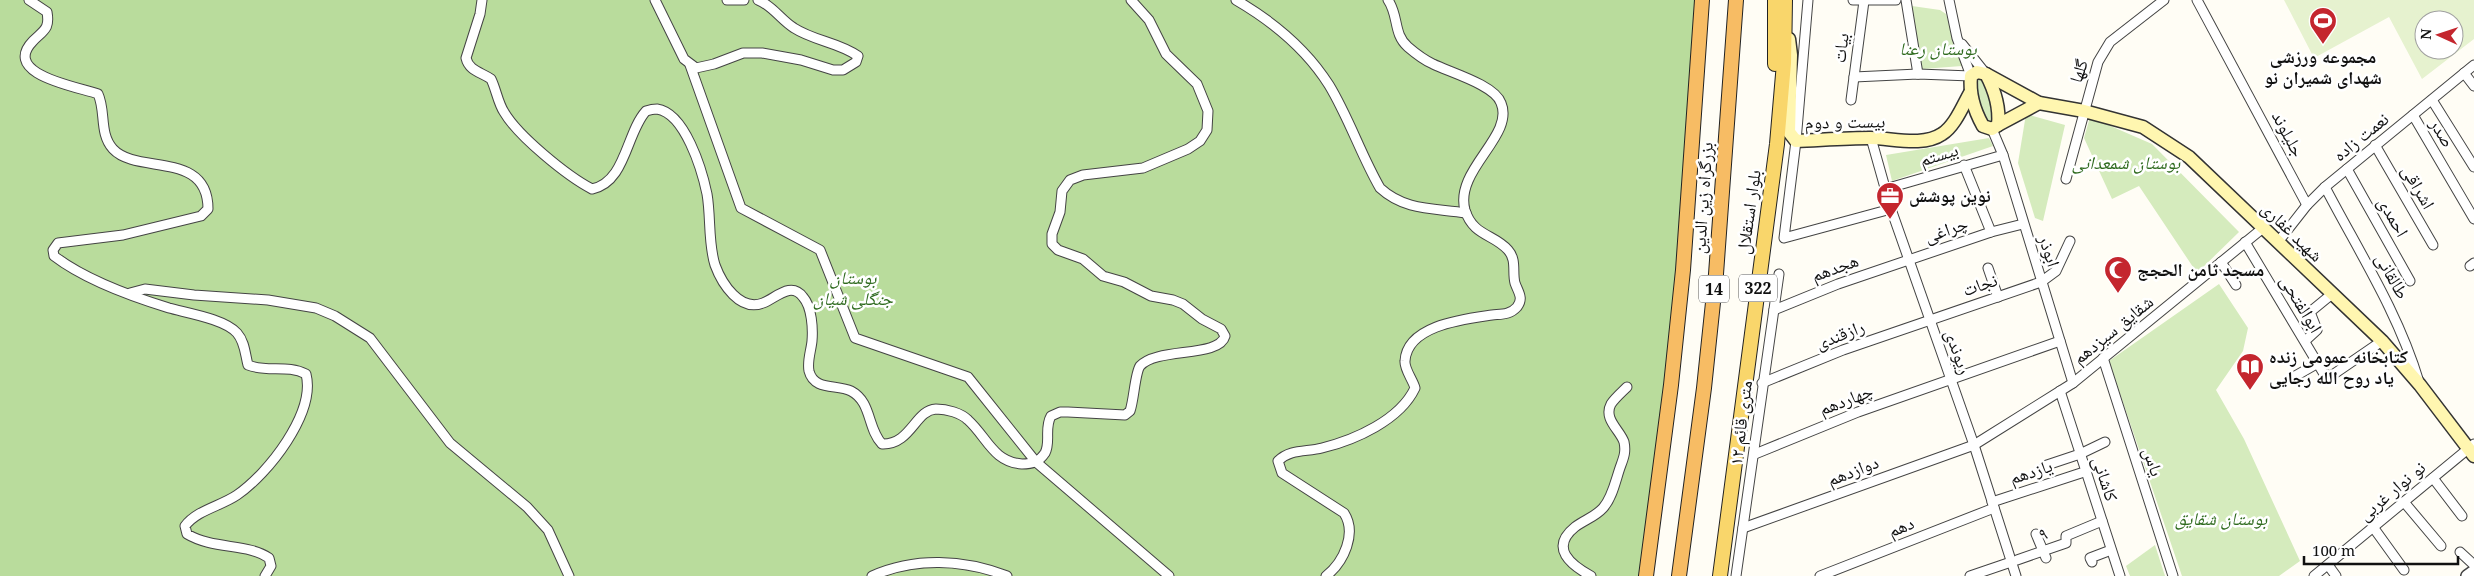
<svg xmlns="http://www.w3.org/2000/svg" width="2474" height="576" font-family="'Noto Serif','Noto Naskh Arabic',serif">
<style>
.green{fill:#d5ebbd}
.forest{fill:#b9dc9c}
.pitch{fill:#e6f2cf;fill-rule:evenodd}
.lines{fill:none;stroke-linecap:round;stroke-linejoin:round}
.minor-casing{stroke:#444;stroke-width:11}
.tertiary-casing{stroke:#444;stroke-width:14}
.secondary-casing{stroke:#333;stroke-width:15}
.primary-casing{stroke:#222;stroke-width:16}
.trunk-casing{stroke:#222;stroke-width:16}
.minor{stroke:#fff;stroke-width:9}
.tertiary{stroke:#fff;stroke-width:11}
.secondary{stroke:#fff6b0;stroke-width:12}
.primary{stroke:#f9d66b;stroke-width:14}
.trunk{stroke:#f7bc64;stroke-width:14}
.labels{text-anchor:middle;stroke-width:5;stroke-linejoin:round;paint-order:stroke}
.shield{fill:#fff;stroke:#585858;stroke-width:1}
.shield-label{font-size:16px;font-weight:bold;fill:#111}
.street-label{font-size:18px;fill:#111;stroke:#fff}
.park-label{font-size:18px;font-style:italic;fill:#2f6b1f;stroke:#fff}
.poi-label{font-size:18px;font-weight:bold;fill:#111;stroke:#fff;text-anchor:start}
</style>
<rect width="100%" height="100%" fill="#fffdf5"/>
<g class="green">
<polygon points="1912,6 1940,10 1946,14 1962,66 1922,69"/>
<polygon points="1981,79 1989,85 1994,123 1984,122 1974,83"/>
<polygon points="2026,114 2065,125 2043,221 2035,218 2018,163"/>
<polygon points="2090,117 2152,144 2239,232 2197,273 2139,186 2112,199 2084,138"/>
<polygon points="1989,138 1993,146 1892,181 1886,155"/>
<polygon points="2219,284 2248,328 2243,351 2216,390 2244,439 2300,561 2279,576 2182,576 2109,361"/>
<polygon points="2155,545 2165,576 2130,576 2126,566"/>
</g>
<polygon class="forest" points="0,0 1707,0 1648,576 0,576"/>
<path class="pitch" d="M 2284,0 L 2474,0 L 2474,39 L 2422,79 L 2389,17 L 2314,58 ZM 2424,20 L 2454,20 L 2454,50 L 2424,50 Z"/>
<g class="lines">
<defs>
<g id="minor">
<path d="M 29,0 L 47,12 C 50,29 44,30 33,41 C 0,75 80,87 98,94 C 106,111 99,134 113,149 C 137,175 208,150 208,209 L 201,216 L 123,235 L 58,243 L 53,250 L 54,256 C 84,279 133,297 169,308 C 187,313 225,319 237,333 C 245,342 245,354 248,365 C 267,373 287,364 306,374 C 316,413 268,474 237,495 C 221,506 197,510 185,526 L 187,534 C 214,550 247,543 269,558 L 271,566 L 265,576"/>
<path d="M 482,0 L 480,14 L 466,58 C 469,71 481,72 491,79 C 496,89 498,103 504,112 C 518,136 567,176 592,189 C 626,182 626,133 646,111 C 649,110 654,109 657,109 C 685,113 702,170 707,194 C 711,217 708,243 715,265 C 722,284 740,312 763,303 C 776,298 791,281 803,297 C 812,307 813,329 812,341 C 811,351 807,361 809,371 C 814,391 837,384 851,391 C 872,402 867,428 882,444 C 911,445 915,410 936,409 C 947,409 961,413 968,420 C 987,437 993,462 1022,464 C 1032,464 1039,462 1045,453 C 1051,442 1044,428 1051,416 L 1060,412 L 1068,412 L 1125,415 L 1130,411 C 1134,400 1135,373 1140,366 C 1157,347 1219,358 1225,336 L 1221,329 L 1202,319 L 1183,304 L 1173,300 L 1151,296 L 1124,282 L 1103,276 L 1083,259 L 1058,250 L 1052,244 L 1052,234 L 1060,212 L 1062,191 L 1070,180 L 1083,175 L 1143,168 L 1188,149 L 1200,141 L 1207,130 L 1208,111 L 1197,84 L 1166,54 L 1149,20 L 1131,0"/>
<path d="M 655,0 L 684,59 L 696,68 L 714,64 L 743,53 L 762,53 L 801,60 L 833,70 L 843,70 L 856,62 L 858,56 C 838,42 814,41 794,28 C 781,20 772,5 758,0"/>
<polyline points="727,0 744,0"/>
<path d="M 1236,0 C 1272,21 1307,50 1329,85 C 1349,118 1361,155 1380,188 C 1405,211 1434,208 1466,213"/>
<polyline points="1808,0 1796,141 1784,238 1891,209"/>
<polyline points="1853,0 1896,0"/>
<polyline points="1906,0 1918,74"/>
<polyline points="2197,0 2307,205"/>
<polyline points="1962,44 1986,74"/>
<polyline points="690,65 741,208 820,250 855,338 968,377 1036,462 1169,576"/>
<polyline points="2464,73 2474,86"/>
<polyline points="1854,77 1918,74 1971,76 1957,38 1949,0"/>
<polyline points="1851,100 1864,1"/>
<polyline points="2432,100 2474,167"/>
<polyline points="2413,115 2474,219"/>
<polyline points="1992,129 2003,155 2073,383"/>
<polyline points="1871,138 1891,209 1974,445 2016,576"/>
<polyline points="2375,145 2433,245"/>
<polyline points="1964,165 1991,232"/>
<polyline points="2347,169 2410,281"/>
<polyline points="2066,179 2098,62 2110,42 2164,0"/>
<path d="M 2325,187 C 2359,252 2398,312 2419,382"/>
<polyline points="1885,189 2003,155"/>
<polyline points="2245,242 2324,374 2331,376 2382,341"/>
<polyline points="2278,242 2307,205 2325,187 2474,65"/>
<polyline points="2221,262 2236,285"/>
<polyline points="2470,266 2474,263"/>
<polyline points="1988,268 1998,297"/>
<polyline points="130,293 145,289 194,295 268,300 316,308 335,316 370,338 450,443 527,507 548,530 569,576"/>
<polyline points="1774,310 1838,284 1991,232 2023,224"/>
<polyline points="2305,341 2317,330 2310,312 2332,294"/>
<polyline points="2103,358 2173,576"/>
<polyline points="2290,379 2318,363"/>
<polyline points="1762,383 1843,350 2041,282 2056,271 2070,241"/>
<polyline points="2060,391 2120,576"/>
<polyline points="1755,454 1858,412 2060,341"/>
<polyline points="2044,466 2080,454 2105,442"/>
<polyline points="2433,478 2462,516"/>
<polyline points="1992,502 2081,473"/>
<polyline points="2404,502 2441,546"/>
<polyline points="2373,527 2404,570"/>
<polyline points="1743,528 1974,445 2073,383 2263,228"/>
<polyline points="2036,534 2046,558"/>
<polyline points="2460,552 2474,565"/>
<polyline points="2017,560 2066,543 2066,536 2102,521"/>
<polyline points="2092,562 2090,558 2111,550"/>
<polyline points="2328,565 2336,576"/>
<path d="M 872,576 C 915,557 963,559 1007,576"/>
<path d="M 1326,576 C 1344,562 1357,533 1344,513 L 1282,473 L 1278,461 C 1290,449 1306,452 1322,448 C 1355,440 1400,420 1415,388 C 1413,380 1404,369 1405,361 C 1407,325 1465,319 1492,315 C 1501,314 1510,315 1517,307 C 1524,298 1518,292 1515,283 C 1512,272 1517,260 1508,250 C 1494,234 1473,236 1465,210 C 1454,170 1515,136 1501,103 C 1495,85 1449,72 1433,64 C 1424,60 1415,53 1408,47 C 1393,34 1399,16 1388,0"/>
<path d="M 1591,576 C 1571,565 1549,548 1575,527 C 1584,520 1595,517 1603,508 C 1613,497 1616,478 1621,465 C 1624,457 1626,451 1624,442 C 1620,430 1603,419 1611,404 C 1615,398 1622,392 1627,387"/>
<polyline points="1736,576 1779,274"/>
<polyline points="1820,576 1994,508"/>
<polyline points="1970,576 2011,562"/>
<polyline points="2314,576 2474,444"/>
</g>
<polyline id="tertiary" points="2467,576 2474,571"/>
<g id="secondary">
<path d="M 1789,39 L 1791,55 L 1789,132 L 1796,141 C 1821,140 1846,138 1870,138 C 1892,138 1923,147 1942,134 C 1955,126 1963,105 1970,93"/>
<path d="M 1977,72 L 1986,74 C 1994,89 2000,107 1998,125 L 1992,129 L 1983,126 C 1974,110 1969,94 1971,76 Z"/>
<polyline points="1986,74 2039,103 2084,111 2143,127 2189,157 2382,341 2420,385 2474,456"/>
<polyline points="1998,125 2039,103"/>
</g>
<g id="primary">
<polyline points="1775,64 1775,0"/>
<polyline points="1720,576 1777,144 1784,63 1785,0"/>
</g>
<g id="trunk">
<polyline points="1646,576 1671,385 1683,270 1702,0"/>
<polyline points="1679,576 1704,388 1716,274 1736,0"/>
</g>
</defs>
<use href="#minor" class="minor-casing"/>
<use href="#tertiary" class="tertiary-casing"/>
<use href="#secondary" class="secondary-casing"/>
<use href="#primary" class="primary-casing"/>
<use href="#trunk" class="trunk-casing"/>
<use href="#minor" class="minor"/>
<use href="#tertiary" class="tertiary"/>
<use href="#secondary" class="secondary"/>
<use href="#primary" class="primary"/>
<use href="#trunk" class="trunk"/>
</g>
<defs>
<symbol id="stadium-pin" viewBox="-11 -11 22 30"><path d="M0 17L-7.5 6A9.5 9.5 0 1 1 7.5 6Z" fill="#c4262e" stroke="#fff"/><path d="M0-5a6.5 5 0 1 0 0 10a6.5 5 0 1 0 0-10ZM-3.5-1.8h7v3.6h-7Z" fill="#fff"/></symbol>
<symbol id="office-pin" viewBox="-11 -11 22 30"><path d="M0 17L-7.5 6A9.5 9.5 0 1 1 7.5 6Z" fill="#c4262e" stroke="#fff"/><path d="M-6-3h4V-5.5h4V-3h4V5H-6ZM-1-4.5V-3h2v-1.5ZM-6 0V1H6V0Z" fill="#fff"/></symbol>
<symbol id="mosque-pin" viewBox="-11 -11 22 30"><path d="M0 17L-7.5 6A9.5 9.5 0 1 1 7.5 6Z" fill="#c4262e" stroke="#fff"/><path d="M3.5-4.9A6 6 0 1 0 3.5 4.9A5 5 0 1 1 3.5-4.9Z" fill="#fff"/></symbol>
<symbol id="library-pin" viewBox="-11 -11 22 30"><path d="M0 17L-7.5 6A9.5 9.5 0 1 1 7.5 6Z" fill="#c4262e" stroke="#fff"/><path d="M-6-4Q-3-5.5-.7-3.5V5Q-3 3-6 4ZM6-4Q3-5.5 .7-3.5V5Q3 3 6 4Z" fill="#fff"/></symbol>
</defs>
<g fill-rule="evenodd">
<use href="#stadium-pin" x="2307" y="5" width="32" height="43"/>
<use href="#office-pin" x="1874" y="180" width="32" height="43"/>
<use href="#mosque-pin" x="2102" y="254" width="32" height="43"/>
<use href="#library-pin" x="2234" y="351" width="32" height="43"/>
</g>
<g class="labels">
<g class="shield">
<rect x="1739" y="274.5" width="38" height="27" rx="4"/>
<rect x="1699" y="275.5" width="30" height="27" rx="4"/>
</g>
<g class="shield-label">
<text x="1758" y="294">322</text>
<text x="1714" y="295">14</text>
</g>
<g class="street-label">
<text transform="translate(1841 48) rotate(-83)" y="6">بیات</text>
<text transform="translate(2079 71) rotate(-72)" y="6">گلها</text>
<text transform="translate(1845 122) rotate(-1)" y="6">بیست و دوم</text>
<text transform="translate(2442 133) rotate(59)" y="6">صدر</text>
<text transform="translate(2288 134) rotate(62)" y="6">جلیلوند</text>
<text transform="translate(2361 137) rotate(-39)" y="6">نعمت زاده</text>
<text transform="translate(1939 155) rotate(-17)" y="6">بیستم</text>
<text transform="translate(2418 187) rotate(60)" y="6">اشراقی</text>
<text transform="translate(1703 198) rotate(-86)" y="6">بزرگراه زین الدین</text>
<text transform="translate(1749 212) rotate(-82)" y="6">بلوار استقلال</text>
<text transform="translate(2393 217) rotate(60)" y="6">احمدی</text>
<text transform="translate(1946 230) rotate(-19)" y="6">چراغی</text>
<text transform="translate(2292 232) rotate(44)" y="6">شهید غفاری</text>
<text transform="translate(2049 251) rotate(72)" y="6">ابوذر</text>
<text transform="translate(1835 268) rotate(-20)" y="6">هجدهم</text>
<text transform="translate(2392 276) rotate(61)" y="6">طالقانی</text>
<text transform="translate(1980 285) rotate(-19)" y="6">نجات</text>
<text transform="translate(2301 304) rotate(59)" y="6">ابوالفتحی</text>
<text transform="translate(2113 330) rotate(-39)" y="6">شقایق سیزدهم</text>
<text transform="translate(1840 335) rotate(-21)" y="6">رازقندی</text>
<text transform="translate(1958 352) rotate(71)" y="6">ریوندی</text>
<text transform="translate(1846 400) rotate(-21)" y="6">چهاردهم</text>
<text transform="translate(1741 423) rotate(-83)" y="6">۱۲ متری قائم</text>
<text transform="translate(2153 462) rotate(72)" y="6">یاس</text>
<text transform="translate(1853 471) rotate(-21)" y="6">دوازدهم</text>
<text transform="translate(2031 472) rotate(-18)" y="6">یازدهم</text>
<text transform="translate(2105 479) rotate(72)" y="6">کاشانی</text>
<text transform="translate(2392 491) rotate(-40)" y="6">نو نوار غربی</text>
<text transform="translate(1901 527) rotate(-22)" y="6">دهم</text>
<text transform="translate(2043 534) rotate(-20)" y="6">۹</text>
</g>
<g class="park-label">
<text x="1938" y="55">بوستان رعنا</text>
<text x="2126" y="169">بوستان شمعدانی</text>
<text x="853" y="284">بوستان<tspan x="853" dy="21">جنگلی شیان</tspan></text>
<text x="2221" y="525">بوستان شقایق</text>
</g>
<g class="poi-label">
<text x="2323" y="63" text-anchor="middle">مجموعه ورزشی<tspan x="2323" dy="21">شهدای شمیران نو</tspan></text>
<text x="1909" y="202">نوین پوشش</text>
<text x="2137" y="276">مسجد ثامن الحجج</text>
<text x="2269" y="363">کتابخانه عمومی زنده<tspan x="2269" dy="21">یاد روح الله رجایی</tspan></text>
</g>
</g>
<g transform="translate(2439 35) rotate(273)"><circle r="24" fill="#ffffff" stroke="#a0a0a0"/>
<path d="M0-4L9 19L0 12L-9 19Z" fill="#c4262e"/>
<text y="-8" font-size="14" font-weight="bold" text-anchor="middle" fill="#111111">N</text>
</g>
<path d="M2304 556v8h154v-8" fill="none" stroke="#111111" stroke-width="2.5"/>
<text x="2312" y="556" font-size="15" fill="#111111" stroke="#ffffff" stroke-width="4" paint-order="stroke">100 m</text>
</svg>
